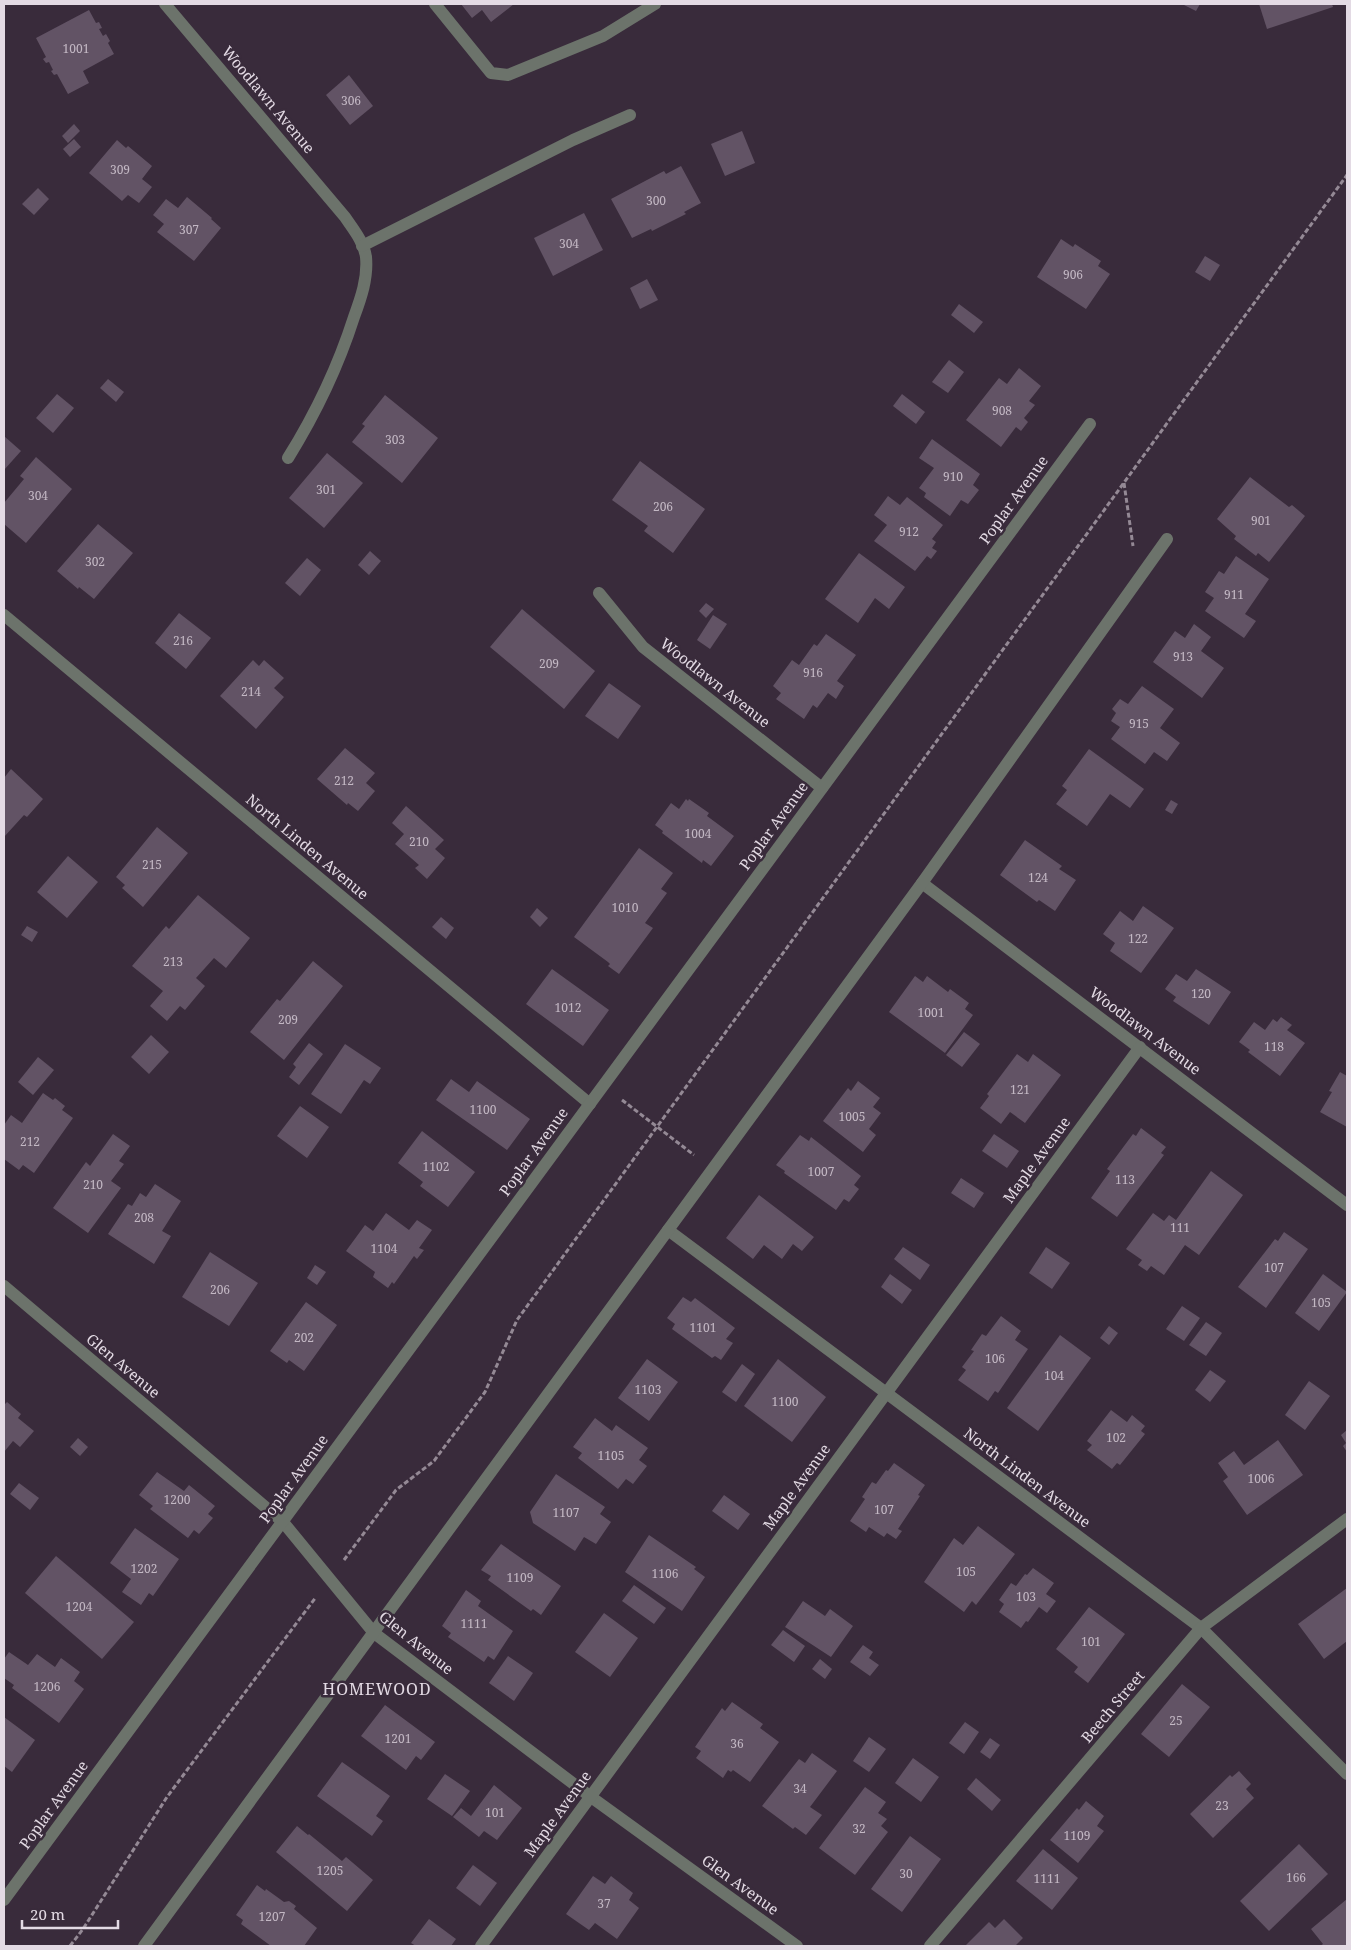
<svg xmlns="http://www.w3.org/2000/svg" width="1351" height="1950" font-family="'Noto Serif',serif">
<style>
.building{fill:#625365}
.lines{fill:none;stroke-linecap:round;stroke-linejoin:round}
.path{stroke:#948995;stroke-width:3;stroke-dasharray:5 2.5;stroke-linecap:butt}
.minor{stroke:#6c736b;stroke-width:12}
.labels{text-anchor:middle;stroke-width:5;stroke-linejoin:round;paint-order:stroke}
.number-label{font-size:12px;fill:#c3b8c4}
.street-label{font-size:15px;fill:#e3dae4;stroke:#392b3b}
.neighbourhood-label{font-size:16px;letter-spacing:1px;fill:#e3dae4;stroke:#392b3b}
</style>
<rect width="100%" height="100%" fill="#392b3b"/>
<g class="building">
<polygon points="461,4 514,4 491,22 482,10 472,18"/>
<polygon points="1182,4 1200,4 1196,11"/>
<polygon points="1259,4 1332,4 1333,7 1267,29"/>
<polygon points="89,10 96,23 99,22 102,28 99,29 103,36 106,34 110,41 108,43 114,54 83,71 89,83 68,94 57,74 54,75 51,71 53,70 49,62 46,63 43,59 46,57 36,38"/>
<polygon points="349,75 373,106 350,125 326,95"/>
<polygon points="74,124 80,131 68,143 62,136"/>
<polygon points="742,131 755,163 725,176 711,144"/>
<polygon points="74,139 81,147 70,157 63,149"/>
<polygon points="117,140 126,148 128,146 152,166 142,179 152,187 139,203 128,195 122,201 89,173"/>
<polygon points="681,166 701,203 684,212 686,214 652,231 651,229 632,238 611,199 664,171 666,174"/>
<polygon points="38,188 49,199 34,215 22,204"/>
<polygon points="187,197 212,218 211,219 221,228 194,261 157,232 164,224 153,215 166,199 178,208"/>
<polygon points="584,213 603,250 553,276 534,238"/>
<polygon points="1061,239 1073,247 1075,244 1101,261 1098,266 1110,274 1086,309 1037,277"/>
<polygon points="1205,256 1220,265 1210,281 1195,272"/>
<polygon points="647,279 658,300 640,309 630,288"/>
<polygon points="959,304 983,322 974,333 951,315"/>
<polygon points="949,360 964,372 948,393 932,382"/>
<polygon points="1019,368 1041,386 1029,401 1035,405 1024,418 1028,422 1021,431 1016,427 1001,447 966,420 999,378 1007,384"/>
<polygon points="108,379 124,392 116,402 100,388"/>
<polygon points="57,394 74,408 53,433 36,418"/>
<polygon points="902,394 925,412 916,424 893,406"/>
<polygon points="385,395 438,438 402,483 352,442 365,426 362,424"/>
<polygon points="4,436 21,451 4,470"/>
<polygon points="932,439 980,474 973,485 979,490 968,504 961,500 950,516 924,497 926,493 919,488 934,468 919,458"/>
<polygon points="327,453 363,483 324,528 289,498"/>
<polygon points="36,457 72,489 26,543 4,524 4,503 24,479 20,476"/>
<polygon points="640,461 705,509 673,553 644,531 648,526 612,500"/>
<polygon points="1250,477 1289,507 1292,505 1305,516 1269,562 1258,553 1256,556 1234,539 1236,536 1217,519"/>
<polygon points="888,496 900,505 907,497 943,525 932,539 936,542 932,548 937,551 931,559 927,556 915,571 874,541 887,525 874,515"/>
<polygon points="98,524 133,553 94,599 79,587 78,589 57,571"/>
<polygon points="370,551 381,561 369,575 358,565"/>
<polygon points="859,553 905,587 889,609 875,598 858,623 825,599"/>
<polygon points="1236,556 1269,579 1245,614 1256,621 1244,638 1205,611 1214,598 1205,592 1219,571 1224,574"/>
<polygon points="307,558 321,570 300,596 285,583"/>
<polygon points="706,603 714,609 706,618 699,611"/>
<polygon points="522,609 595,671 564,709 490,647"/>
<polygon points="179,613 211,638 186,669 155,643"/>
<polygon points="713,615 727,624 710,649 697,640"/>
<polygon points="1194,624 1211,637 1201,651 1224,668 1202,698 1153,662 1175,631 1185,638"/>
<polygon points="826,634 856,655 837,681 844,686 836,699 828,693 817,708 813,705 804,719 776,699 781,693 773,686 792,660 799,665 814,644 817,646"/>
<polygon points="253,660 259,666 264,660 284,678 274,688 284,697 256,729 220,696"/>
<polygon points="609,683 641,706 618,739 585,716"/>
<polygon points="1142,686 1174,709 1160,728 1180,743 1167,761 1154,752 1145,764 1111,739 1120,727 1111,721 1116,713 1112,709 1120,699 1128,704"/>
<polygon points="345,748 375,773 366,783 375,791 358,811 348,803 347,805 317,779"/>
<polygon points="1089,749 1144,789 1130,808 1110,794 1087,826 1056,804 1067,790 1062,786"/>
<polygon points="11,769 43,799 27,817 24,815 4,837 4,778"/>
<polygon points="686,799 688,801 689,799 709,813 707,816 734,836 711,866 703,860 702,863 662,833 663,831 655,825 671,803 679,809"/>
<polygon points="1171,800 1178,804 1172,814 1165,810"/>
<polygon points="406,806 444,840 435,849 445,858 427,879 415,868 419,865 395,844 404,834 392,823"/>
<polygon points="157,827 188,853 143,907 122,888 125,885 116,877"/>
<polygon points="1025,840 1062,866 1059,869 1076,880 1055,911 1039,900 1037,902 1000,875"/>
<polygon points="639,848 673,873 661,889 667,893 645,923 653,928 619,974 608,966 610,964 608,962 574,937"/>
<polygon points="68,856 98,882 67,918 37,892"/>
<polygon points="198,895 250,938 226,968 214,958 196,978 205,986 185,1010 180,1006 167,1021 150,1006 163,991 132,966 166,926 169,929"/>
<polygon points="1143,906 1174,928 1141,973 1110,951 1115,943 1103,934 1120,911 1133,921"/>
<polygon points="537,908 548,918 540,927 530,917"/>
<polygon points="441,917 454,928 446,939 432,927"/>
<polygon points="27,926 38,932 32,942 21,935"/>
<polygon points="313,961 343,986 284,1060 250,1032 277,999 280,1001"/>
<polygon points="552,969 609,1010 583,1046 526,1004"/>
<polygon points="1196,969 1231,992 1209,1025 1173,1001 1176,997 1165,989 1176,974 1187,981"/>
<polygon points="915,976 923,982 927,976 948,992 950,989 969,1003 965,1009 973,1015 945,1053 889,1012"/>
<polygon points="1281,1017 1292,1025 1287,1030 1305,1043 1280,1076 1248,1052 1250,1050 1239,1042 1254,1022 1265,1030 1273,1019 1277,1022"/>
<polygon points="964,1032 980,1044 962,1067 946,1055"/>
<polygon points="151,1035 169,1052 149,1074 131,1057"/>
<polygon points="309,1043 323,1054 299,1085 289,1077 296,1067 293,1064"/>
<polygon points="345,1044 381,1068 370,1084 364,1080 341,1114 311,1094"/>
<polygon points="1017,1054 1028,1062 1033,1054 1061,1075 1025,1123 1010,1112 1001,1124 980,1108 989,1096 987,1094"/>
<polygon points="38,1057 54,1070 33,1095 18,1082"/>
<polygon points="1340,1072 1347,1076 1347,1127 1320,1112 1332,1092 1329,1091"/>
<polygon points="451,1079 469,1092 477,1081 530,1119 507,1150 436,1100"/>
<polygon points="858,1081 880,1098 873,1107 881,1113 869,1129 876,1135 863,1152 823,1121 848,1088 851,1091"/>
<polygon points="43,1093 53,1100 55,1098 65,1106 62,1110 73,1118 34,1173 23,1165 19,1170 4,1159 4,1125 11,1115 22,1123"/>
<polygon points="300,1106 329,1127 307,1158 277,1136"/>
<polygon points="1141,1128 1166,1147 1161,1153 1164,1155 1117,1217 1091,1198 1110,1171 1107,1169 1133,1134 1136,1136"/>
<polygon points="422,1131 475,1172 448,1207 420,1186 423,1182 398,1163"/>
<polygon points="113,1134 130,1146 119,1161 124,1164 111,1181 121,1188 88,1233 53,1208 86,1162 90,1166"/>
<polygon points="994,1134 1019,1151 1007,1168 982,1151"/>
<polygon points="800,1135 809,1141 811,1137 861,1176 854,1185 859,1189 849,1202 844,1199 836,1210 784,1173 785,1171 776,1165"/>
<polygon points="1211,1171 1243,1195 1199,1255 1185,1245 1164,1275 1151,1266 1147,1271 1138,1265 1142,1260 1126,1249 1153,1213 1164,1221 1169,1215 1176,1220"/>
<polygon points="961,1178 984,1193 974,1208 951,1193"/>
<polygon points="155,1184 181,1201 162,1231 171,1236 154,1264 108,1234 128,1204 132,1206 140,1193 146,1197"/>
<polygon points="759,1195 814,1237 802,1251 793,1244 782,1259 764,1245 753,1259 726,1238"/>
<polygon points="386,1213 409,1230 417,1220 432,1230 419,1248 424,1250 417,1259 414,1256 394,1284 392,1282 388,1288 373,1277 375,1272 346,1251 365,1225 373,1231"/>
<polygon points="1284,1232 1308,1249 1266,1308 1238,1287 1275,1239 1278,1241"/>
<polygon points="903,1247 930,1265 920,1280 894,1259"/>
<polygon points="1046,1247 1070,1263 1052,1289 1029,1273"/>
<polygon points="210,1252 258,1283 229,1326 182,1297"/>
<polygon points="315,1265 326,1272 317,1285 307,1278"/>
<polygon points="890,1274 912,1290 902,1304 881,1287"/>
<polygon points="1323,1274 1347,1292 1319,1331 1295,1313"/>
<polygon points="683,1297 691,1302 695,1298 735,1328 726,1339 733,1343 721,1360 715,1356 712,1358 672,1329 675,1324 667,1318"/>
<polygon points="306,1302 337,1325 304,1371 289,1360 287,1363 270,1351"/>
<polygon points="1182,1306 1200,1318 1184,1341 1166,1329"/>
<polygon points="1001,1316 1021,1331 1015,1340 1028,1349 998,1393 995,1391 988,1401 958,1380 966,1370 962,1367 974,1351 971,1350 982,1334 986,1336"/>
<polygon points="1206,1322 1222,1333 1206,1356 1189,1345"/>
<polygon points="1109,1326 1118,1333 1109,1345 1100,1338"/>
<polygon points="1060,1335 1091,1358 1038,1431 1007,1408"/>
<polygon points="647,1359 678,1382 649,1421 618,1398"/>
<polygon points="778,1359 826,1397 792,1442 744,1406"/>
<polygon points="742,1364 755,1374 736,1402 722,1392"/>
<polygon points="1210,1370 1226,1381 1210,1402 1195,1390"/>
<polygon points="1309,1381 1330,1396 1305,1430 1285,1415"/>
<polygon points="7,1402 21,1414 18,1418 34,1431 20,1447 13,1441 4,1452 4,1405"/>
<polygon points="1111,1410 1127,1422 1132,1415 1145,1426 1141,1431 1145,1434 1120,1465 1117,1463 1112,1469 1087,1450 1092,1445 1087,1441"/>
<polygon points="595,1418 612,1431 616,1425 648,1448 639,1460 647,1466 633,1484 626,1479 618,1489 578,1458 582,1453 573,1447"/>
<polygon points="1347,1430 1347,1452 1343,1446 1346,1443 1341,1435"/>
<polygon points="78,1438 88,1447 80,1456 70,1447"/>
<polygon points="1278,1440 1303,1475 1247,1515 1223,1481 1228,1477 1218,1463 1234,1451 1244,1465"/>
<polygon points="894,1463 925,1485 918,1495 920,1496 898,1529 902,1531 896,1539 887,1533 884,1537 869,1527 866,1532 850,1521 865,1499 862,1497 872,1482 876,1484 886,1470 888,1471"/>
<polygon points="157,1472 184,1491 189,1485 215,1506 208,1514 213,1518 199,1534 194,1530 188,1538 150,1509 153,1506 139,1495"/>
<polygon points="556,1474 605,1507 600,1514 611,1522 596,1544 584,1537 575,1551 533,1523 530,1512"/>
<polygon points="19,1483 39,1498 30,1510 10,1494"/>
<polygon points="724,1495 750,1514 738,1530 712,1511"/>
<polygon points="978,1526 1015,1554 976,1605 972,1601 964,1612 924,1582 954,1538 963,1545"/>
<polygon points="135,1528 179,1559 153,1596 149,1593 141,1605 122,1592 131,1579 110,1563"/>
<polygon points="649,1535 696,1567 694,1569 705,1577 682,1611 625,1572"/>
<polygon points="501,1544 561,1586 541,1615 533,1609 531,1611 488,1580 491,1576 481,1570"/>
<polygon points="56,1556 134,1622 102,1659 25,1593"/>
<polygon points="1033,1568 1054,1583 1046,1594 1056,1601 1047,1613 1039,1607 1028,1622 1026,1621 1021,1628 999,1612 1004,1604 999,1600 1011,1583 1016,1586 1025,1574 1027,1575"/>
<polygon points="634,1585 666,1608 654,1624 622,1601"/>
<polygon points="1347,1588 1347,1641 1324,1659 1298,1624"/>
<polygon points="466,1590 481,1601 478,1606 513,1631 494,1660 488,1656 484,1662 448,1637 451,1633 442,1626"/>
<polygon points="803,1601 825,1616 830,1609 853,1626 831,1657 785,1627"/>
<polygon points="1089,1607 1125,1634 1088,1683 1074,1672 1078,1667 1056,1649"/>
<polygon points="604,1613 638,1638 610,1677 575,1652"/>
<polygon points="783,1630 805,1646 794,1662 771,1645"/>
<polygon points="863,1645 873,1652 869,1658 879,1665 870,1676 850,1662"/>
<polygon points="9,1652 28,1665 37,1654 55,1667 61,1658 80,1672 74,1681 84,1689 59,1723 12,1688 14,1685 4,1678 4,1659"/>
<polygon points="508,1656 533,1673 514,1701 489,1683"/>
<polygon points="820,1659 832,1669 825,1679 812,1669"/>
<polygon points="1182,1684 1210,1707 1169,1757 1141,1734"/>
<polygon points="732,1702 763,1724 760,1728 779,1742 750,1782 733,1770 731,1772 728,1770 723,1778 696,1758 701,1751 695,1747 722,1708 725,1711"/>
<polygon points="385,1705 435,1742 421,1760 416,1756 406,1770 361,1736"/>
<polygon points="4,1717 35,1740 12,1772 4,1766"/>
<polygon points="965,1722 979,1732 964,1754 949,1743"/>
<polygon points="869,1737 886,1749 869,1772 853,1761"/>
<polygon points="990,1738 1000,1745 990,1759 980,1752"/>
<polygon points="812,1753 837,1771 810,1807 822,1815 806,1835 795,1827 793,1829 762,1806 799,1759 805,1763"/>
<polygon points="913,1758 939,1777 921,1802 895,1783"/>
<polygon points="342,1762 390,1796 376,1816 383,1821 372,1836 317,1796"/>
<polygon points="1239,1771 1251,1784 1246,1789 1254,1798 1213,1838 1190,1814 1230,1775 1232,1777"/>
<polygon points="445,1774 470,1791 452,1816 427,1799"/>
<polygon points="976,1778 1001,1800 992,1811 967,1789"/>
<polygon points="494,1785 522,1808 497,1840 484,1831 479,1837 453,1817 461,1808 471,1816"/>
<polygon points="865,1787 886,1802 878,1813 887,1819 881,1826 888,1832 855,1875 819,1848"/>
<polygon points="1086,1801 1104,1816 1097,1826 1104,1831 1078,1863 1050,1840 1077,1808 1079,1810"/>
<polygon points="297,1826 308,1835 309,1834 342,1861 346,1857 373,1880 347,1911 276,1852"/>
<polygon points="910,1836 941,1859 902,1912 871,1889"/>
<polygon points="1299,1844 1328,1874 1269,1931 1240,1901"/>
<polygon points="1043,1849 1078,1878 1052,1910 1016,1881"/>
<polygon points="473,1865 497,1883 480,1906 456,1888"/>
<polygon points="593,1876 605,1884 611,1876 633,1893 629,1900 639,1908 617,1939 595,1923 589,1930 566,1914"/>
<polygon points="257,1885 265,1891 266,1889 284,1902 289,1901 296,1906 294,1909 317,1928 304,1946 271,1946 241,1924 243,1920 236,1915"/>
<polygon points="1347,1899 1347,1946 1320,1946 1323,1944 1311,1929"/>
<polygon points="429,1919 456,1939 451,1946 416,1946 411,1943"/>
<polygon points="1004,1919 1023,1938 1015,1946 965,1946 989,1922 995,1928"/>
</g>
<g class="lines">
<g class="path">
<polyline points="1124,483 1133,546"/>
<polyline points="622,1100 694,1155"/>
<polyline points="344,1560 396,1490 434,1461 485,1392 517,1320 1347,175"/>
<polyline points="70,1946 83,1929 167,1797 316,1597"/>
</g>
<g class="minor">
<path d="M 165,4 L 345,217 C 353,229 364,242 366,257 C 368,278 361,298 354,317 C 338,367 316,413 288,458"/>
<polyline points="435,4 491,73 508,75 603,36 655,4"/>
<polyline points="362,246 573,140 630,115"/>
<polyline points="599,593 643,647 822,788"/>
<polyline points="4,615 590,1104"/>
<polyline points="922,883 1347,1205"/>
<polyline points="668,1230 1201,1628 1347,1774"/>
<polyline points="4,1286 283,1522 374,1633 591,1797 797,1946"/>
<polyline points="4,1900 1090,424"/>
<polyline points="144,1946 922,883 1167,539"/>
<polyline points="481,1946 1140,1047"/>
<polyline points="930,1946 1201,1628 1347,1519"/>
</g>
</g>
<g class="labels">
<g class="number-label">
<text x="76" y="53">1001</text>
<text x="351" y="105">306</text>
<text x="120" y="174">309</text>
<text x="656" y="205">300</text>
<text x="189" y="234">307</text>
<text x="569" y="248">304</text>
<text x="1073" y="279">906</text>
<text x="1002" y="415">908</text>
<text x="395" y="444">303</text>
<text x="953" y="481">910</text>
<text x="326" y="494">301</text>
<text x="38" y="500">304</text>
<text x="663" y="511">206</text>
<text x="1261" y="525">901</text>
<text x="909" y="536">912</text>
<text x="95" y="566">302</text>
<text x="1234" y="599">911</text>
<text x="183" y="645">216</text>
<text x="1183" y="661">913</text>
<text x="549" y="668">209</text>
<text x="813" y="677">916</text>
<text x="251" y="696">214</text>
<text x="1139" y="728">915</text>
<text x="344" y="785">212</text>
<text x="698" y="838">1004</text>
<text x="419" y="846">210</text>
<text x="152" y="869">215</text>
<text x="1038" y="882">124</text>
<text x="625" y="912">1010</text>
<text x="1138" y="943">122</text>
<text x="173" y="966">213</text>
<text x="1201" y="998">120</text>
<text x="568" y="1012">1012</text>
<text x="931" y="1017">1001</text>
<text x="288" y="1024">209</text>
<text x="1274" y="1051">118</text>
<text x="1020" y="1094">121</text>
<text x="483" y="1114">1100</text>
<text x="852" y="1121">1005</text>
<text x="30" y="1146">212</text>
<text x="436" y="1171">1102</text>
<text x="821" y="1176">1007</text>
<text x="1125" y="1184">113</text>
<text x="93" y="1189">210</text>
<text x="144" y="1222">208</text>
<text x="1180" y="1232">111</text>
<text x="384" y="1253">1104</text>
<text x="1274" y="1272">107</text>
<text x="220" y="1294">206</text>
<text x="1321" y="1307">105</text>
<text x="703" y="1332">1101</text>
<text x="304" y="1342">202</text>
<text x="995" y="1363">106</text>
<text x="1054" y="1380">104</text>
<text x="648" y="1394">1103</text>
<text x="785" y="1406">1100</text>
<text x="1116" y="1442">102</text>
<text x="611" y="1460">1105</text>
<text x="1261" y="1483">1006</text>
<text x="177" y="1504">1200</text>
<text x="884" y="1514">107</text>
<text x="566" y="1517">1107</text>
<text x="144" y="1573">1202</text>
<text x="966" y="1576">105</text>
<text x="665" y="1578">1106</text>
<text x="520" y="1582">1109</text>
<text x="1026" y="1601">103</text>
<text x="79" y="1611">1204</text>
<text x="474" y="1628">1111</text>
<text x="1091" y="1646">101</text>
<text x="47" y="1691">1206</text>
<text x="1176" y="1725">25</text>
<text x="398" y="1743">1201</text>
<text x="737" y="1748">36</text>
<text x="800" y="1793">34</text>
<text x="1222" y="1810">23</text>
<text x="495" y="1817">101</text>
<text x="859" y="1833">32</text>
<text x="1077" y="1840">1109</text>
<text x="330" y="1875">1205</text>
<text x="906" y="1878">30</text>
<text x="1296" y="1882">166</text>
<text x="1047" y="1883">1111</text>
<text x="604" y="1908">37</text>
<text x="272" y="1921">1207</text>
</g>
<g class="street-label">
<text transform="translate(268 100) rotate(50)" y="5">Woodlawn Avenue</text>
<text transform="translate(1014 500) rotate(-54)" y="5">Poplar Avenue</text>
<text transform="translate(715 683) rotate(38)" y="5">Woodlawn Avenue</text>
<text transform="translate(774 826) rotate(-54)" y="5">Poplar Avenue</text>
<text transform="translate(307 847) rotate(40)" y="5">North Linden Avenue</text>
<text transform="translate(1145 1031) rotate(37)" y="5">Woodlawn Avenue</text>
<text transform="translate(534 1152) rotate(-54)" y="5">Poplar Avenue</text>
<text transform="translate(1037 1160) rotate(-54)" y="5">Maple Avenue</text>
<text transform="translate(123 1366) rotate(40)" y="5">Glen Avenue</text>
<text transform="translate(1027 1478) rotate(37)" y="5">North Linden Avenue</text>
<text transform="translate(294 1479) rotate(-54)" y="5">Poplar Avenue</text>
<text transform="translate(797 1487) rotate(-54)" y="5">Maple Avenue</text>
<text transform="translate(416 1643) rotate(39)" y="5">Glen Avenue</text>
<text transform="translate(1113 1707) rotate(-50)" y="5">Beech Street</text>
<text transform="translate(54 1805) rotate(-54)" y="5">Poplar Avenue</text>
<text transform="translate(558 1814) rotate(-54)" y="5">Maple Avenue</text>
<text transform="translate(740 1885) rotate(36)" y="5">Glen Avenue</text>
</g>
<g class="neighbourhood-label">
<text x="377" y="1695">HOMEWOOD</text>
</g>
</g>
<rect width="1351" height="1950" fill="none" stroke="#e3dae4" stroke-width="10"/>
<path d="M22 1920v8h96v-8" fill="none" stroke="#e3dae4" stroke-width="2.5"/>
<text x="30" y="1920" font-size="15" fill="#e3dae4" stroke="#392b3b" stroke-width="4" paint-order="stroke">20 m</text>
</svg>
